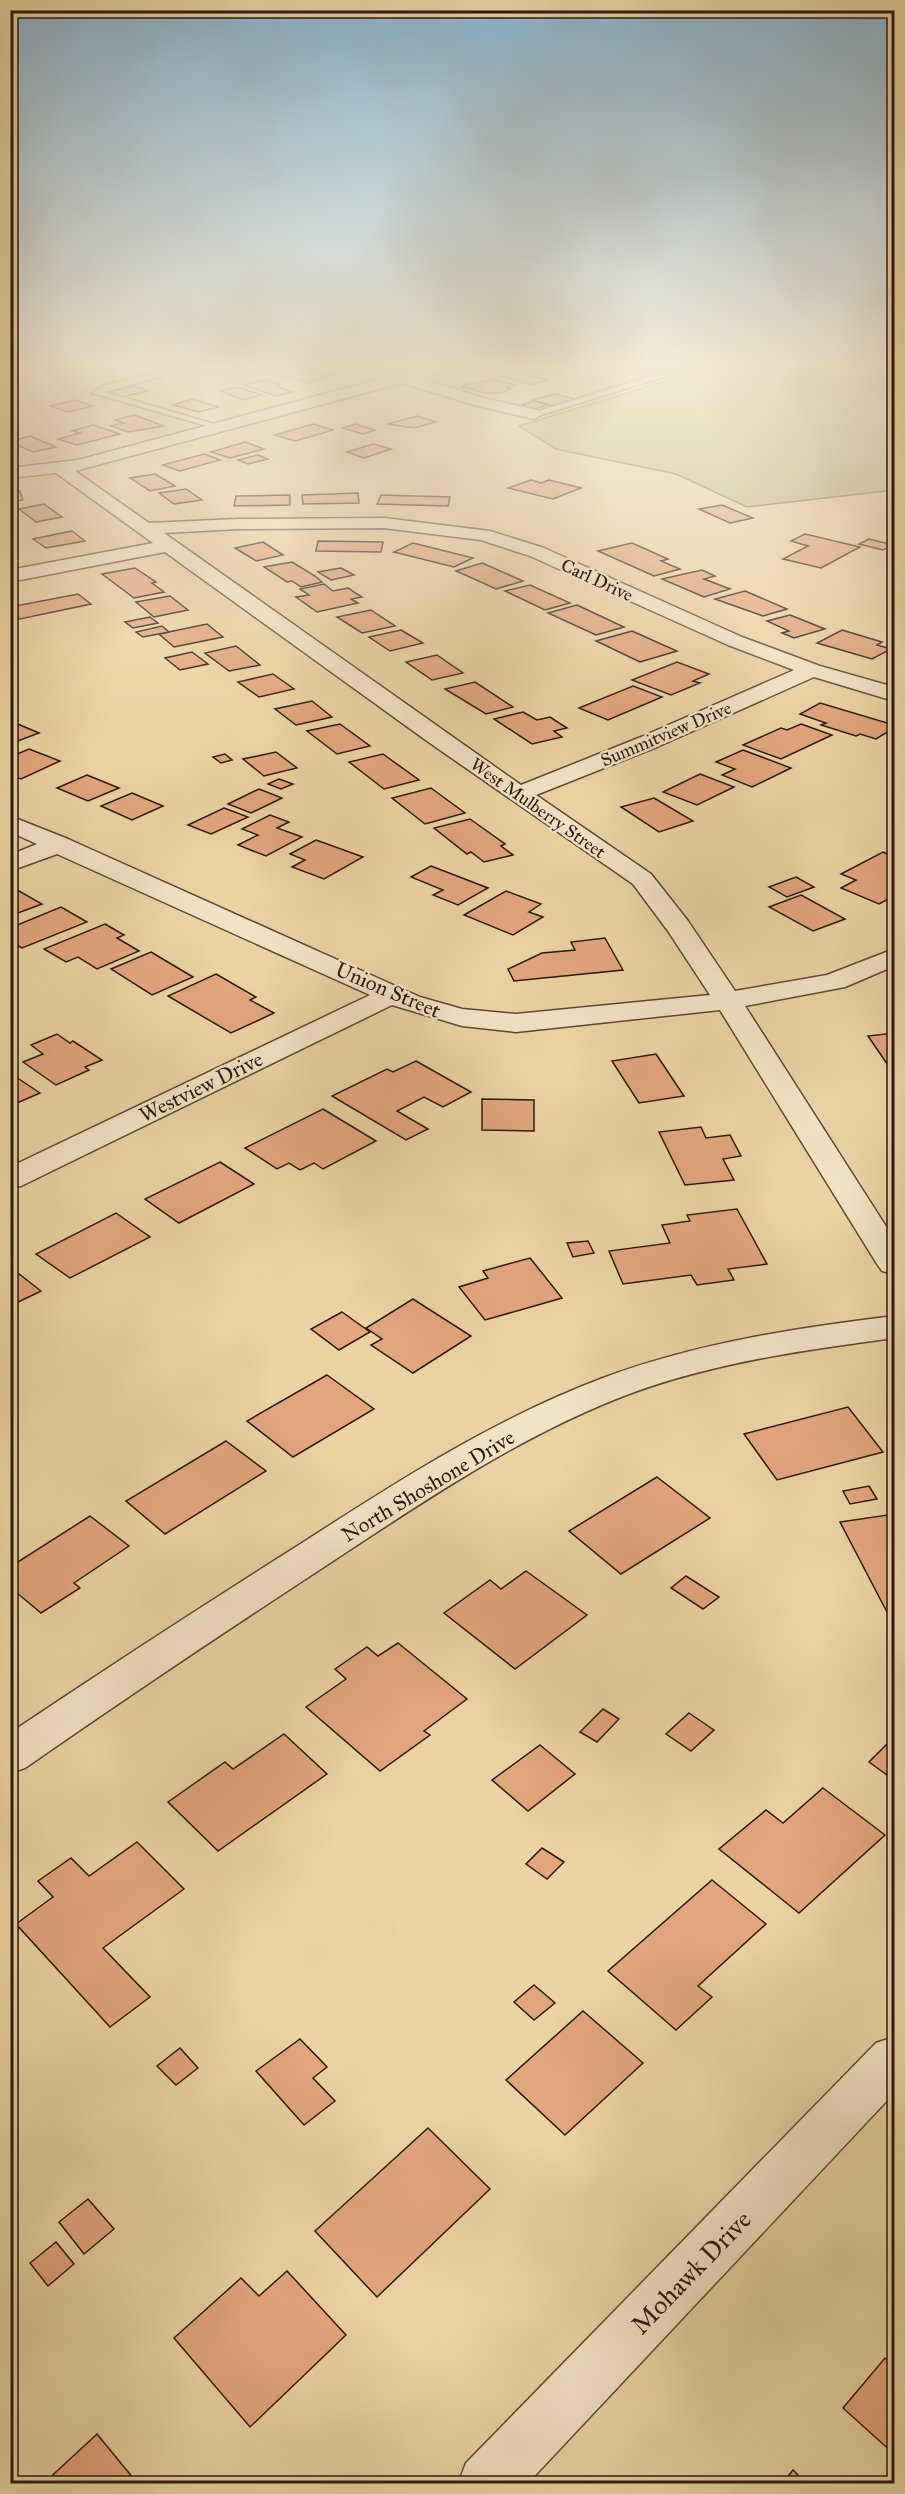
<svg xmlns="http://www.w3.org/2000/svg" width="905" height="2494" font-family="'IM FELL Great Primer',serif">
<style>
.green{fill:#c0ba80;stroke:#766a49;stroke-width:1.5}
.building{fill:#e2a67f;stroke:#2b1912;stroke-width:1.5}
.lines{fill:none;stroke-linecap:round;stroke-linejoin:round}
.lane-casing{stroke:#5b4836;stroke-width:3}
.street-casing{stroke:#5b4836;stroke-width:3}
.lane{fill:#f2e2c4;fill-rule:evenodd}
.street{fill:#f2e2c4;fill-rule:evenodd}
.labels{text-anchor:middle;stroke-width:5;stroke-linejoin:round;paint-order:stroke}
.far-street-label{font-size:18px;fill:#2b1912;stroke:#f2e2c4}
.street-label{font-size:21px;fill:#2b1912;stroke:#f2e2c4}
.near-street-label{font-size:26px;fill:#2b1912;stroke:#f2e2c4}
</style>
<rect width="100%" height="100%" fill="#ebd3a4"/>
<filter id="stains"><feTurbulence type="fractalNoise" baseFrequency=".00333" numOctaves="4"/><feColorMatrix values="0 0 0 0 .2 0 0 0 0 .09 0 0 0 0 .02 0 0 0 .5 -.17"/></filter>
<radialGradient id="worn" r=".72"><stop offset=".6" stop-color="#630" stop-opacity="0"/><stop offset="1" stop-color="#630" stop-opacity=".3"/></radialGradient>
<polygon class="green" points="705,369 894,369 894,490 747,507 676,474 556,449 519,426"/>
<g class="building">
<polygon points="205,369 232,369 234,370 214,375 201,370"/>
<polygon points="523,369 561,369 543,374"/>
<polygon points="635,369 664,369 671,371 653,376 630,370"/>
<polygon points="310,370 334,374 310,383 287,377"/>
<polygon points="521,373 548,380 532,385 504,377"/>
<polygon points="492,379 515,385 506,388 512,389 500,393 485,393 463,387 468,385 463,384 473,382 478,383"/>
<polygon points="264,380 281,385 275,386 293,392 277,396 243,385"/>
<polygon points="134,386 148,391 122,397 108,392"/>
<polygon points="237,387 262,395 243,400 221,391"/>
<polygon points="554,394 575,399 554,406 532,400"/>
<polygon points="192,399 218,407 199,412 173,405"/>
<polygon points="75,400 93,406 69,412 50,406"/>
<polygon points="533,401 547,405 535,409 522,405"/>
<polygon points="134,415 164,426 128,432 111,426 124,423 115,420"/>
<polygon points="417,416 436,422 414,428 388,424"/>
<polygon points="313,424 333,430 295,441 275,435"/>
<polygon points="355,424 375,430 363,434 343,428"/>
<polygon points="93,425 120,434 77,445 58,439 80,433 72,431"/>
<polygon points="30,436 56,447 33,452 10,442"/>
<polygon points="245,442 264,449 230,458 211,452"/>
<polygon points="373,444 391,449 364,458 347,452"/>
<polygon points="204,454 220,460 180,471 163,465"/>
<polygon points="258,455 268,459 248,464 238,460"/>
<polygon points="155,474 175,486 150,491 130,478"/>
<polygon points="531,480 541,483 549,480 581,488 553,499 508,488"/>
<polygon points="186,489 202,500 174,504 159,493"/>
<polygon points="20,491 23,500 10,501 10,492"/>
<polygon points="358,493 359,503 303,504 302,495"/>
<polygon points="290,495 290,505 234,506 236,496"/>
<polygon points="381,495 450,497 448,506 377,504"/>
<polygon points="44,504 62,517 36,522 19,509"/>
<polygon points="722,505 753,518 730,523 699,509"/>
<polygon points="72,531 85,541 46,548 33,539"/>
<polygon points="805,534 860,547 821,568 783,559 808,546 791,541"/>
<polygon points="869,539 893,545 883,550 859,544"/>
<polygon points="318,541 383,542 381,552 316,551"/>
<polygon points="263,542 283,555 256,561 235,548"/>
<polygon points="413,543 473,558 454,567 394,552"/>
<polygon points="632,543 668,559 661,561 680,569 654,576 598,551"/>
<polygon points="292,562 315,576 322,582 301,587 292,581 287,582 264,567"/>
<polygon points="482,563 523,581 496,589 456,571"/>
<polygon points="135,568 156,582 152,583 164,592 134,598 102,574"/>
<polygon points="341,568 354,575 331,580 318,572"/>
<polygon points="702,570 715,576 704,579 730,589 704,597 662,579"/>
<polygon points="324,584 333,591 348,588 362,597 351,599 358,603 317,612 296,597 309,595 300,589"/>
<polygon points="530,585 570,603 545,610 505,591"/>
<polygon points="745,591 787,609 763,616 715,599"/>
<polygon points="78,594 91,604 20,619 10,611 10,607"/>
<polygon points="170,596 188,610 154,617 136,602"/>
<polygon points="577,605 624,627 596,635 548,613"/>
<polygon points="371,610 395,626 362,633 337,617"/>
<polygon points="790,615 825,629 794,638 782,633 789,631 767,621"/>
<polygon points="150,617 158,623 133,628 125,622"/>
<polygon points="207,624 223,637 174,647 159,634"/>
<polygon points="162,626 169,632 143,637 136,632"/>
<polygon points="401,630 423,643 390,651 369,637"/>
<polygon points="842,630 882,642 877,645 891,649 872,659 817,643"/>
<polygon points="632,631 677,651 640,662 596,641"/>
<polygon points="236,646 260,665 229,671 205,653"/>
<polygon points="192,652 208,664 180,670 165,658"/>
<polygon points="437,655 463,673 432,680 406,662"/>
<polygon points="677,662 709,674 693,681 700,683 671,695 632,680"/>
<polygon points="273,674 294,689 259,697 238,682"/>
<polygon points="475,682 513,707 486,714 445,689"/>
<polygon points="633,686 662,697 608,720 579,708"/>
<polygon points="312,701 332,717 296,725 275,709"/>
<polygon points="820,703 894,725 894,728 876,739 860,734 856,736 821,725 826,723 800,714"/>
<polygon points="523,712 537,720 550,717 567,728 554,731 562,737 532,744 494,719"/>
<polygon points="13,722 39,733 10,744 10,723"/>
<polygon points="340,724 370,746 337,754 307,731"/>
<polygon points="801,724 832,735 781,759 743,745 781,728 787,730"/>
<polygon points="29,749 60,761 21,779 10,775 10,757"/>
<polygon points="743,750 791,768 752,787 722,775 735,769 716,762"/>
<polygon points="276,752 297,768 264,776 243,759"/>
<polygon points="225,754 232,760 221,763 213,757"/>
<polygon points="383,754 419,780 384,789 349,762"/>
<polygon points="700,774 734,787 697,805 663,792"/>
<polygon points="87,775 119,788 88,801 57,788"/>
<polygon points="279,779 293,784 281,789 268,784"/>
<polygon points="431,788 465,813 425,824 392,798"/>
<polygon points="259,789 282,798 251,813 228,804"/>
<polygon points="132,793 163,806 132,820 101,806"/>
<polygon points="654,798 693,821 659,832 621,807"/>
<polygon points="224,808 248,817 211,834 188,825"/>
<polygon points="270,815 289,822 277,828 302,837 266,856 238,845 258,835 242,829"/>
<polygon points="470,819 505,844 501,846 513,855 484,862 471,852 467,854 434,828"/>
<polygon points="316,840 363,857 324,879 292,867 305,860 290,854"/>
<polygon points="883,852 894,857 894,896 879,904 841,888 856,880 841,874"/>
<polygon points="431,866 488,888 458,905 433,895 443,890 411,877"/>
<polygon points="796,877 814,887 787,897 769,887"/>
<polygon points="12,887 42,904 10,916"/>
<polygon points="506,891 541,904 529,912 543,917 513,935 464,915"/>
<polygon points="801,895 845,919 813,931 769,907"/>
<polygon points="61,907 87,922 22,948 10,941 10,928"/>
<polygon points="105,924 124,935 117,938 139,951 97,969 78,957 66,962 44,949"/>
<polygon points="605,938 623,970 514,981 508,969 542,953 575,950 571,942"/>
<polygon points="151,952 193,977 152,995 111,969"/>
<polygon points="216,974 256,997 250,1000 274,1013 231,1033 168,996"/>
<polygon points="894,1033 894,1074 868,1036"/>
<polygon points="57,1034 70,1043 73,1041 102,1060 85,1067 89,1070 56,1085 23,1062 43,1054 31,1045"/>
<polygon points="656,1054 684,1096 639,1103 612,1061"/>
<polygon points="416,1061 471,1092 443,1107 424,1097 397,1111 428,1129 406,1140 332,1096 387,1069 393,1072"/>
<polygon points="10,1073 40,1093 10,1106"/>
<polygon points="482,1099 534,1100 534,1131 482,1130"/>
<polygon points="323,1109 376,1141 323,1169 314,1163 300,1170 289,1163 277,1169 245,1148"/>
<polygon points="701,1127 706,1138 730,1135 741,1156 723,1159 734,1180 685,1185 659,1132"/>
<polygon points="220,1162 254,1184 179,1223 145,1199"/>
<polygon points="737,1209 767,1264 728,1269 734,1280 697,1285 691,1275 623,1284 609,1251 670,1243 662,1225 690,1221 687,1215"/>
<polygon points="116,1213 150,1237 70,1278 36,1254"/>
<polygon points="588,1241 594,1253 573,1257 567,1243"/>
<polygon points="530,1258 562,1298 485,1320 459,1287 488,1278 483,1271"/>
<polygon points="10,1267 41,1291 10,1306"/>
<polygon points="413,1299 471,1336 413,1373 371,1345 382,1339 366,1328"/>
<polygon points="342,1312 370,1332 339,1350 311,1329"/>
<polygon points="327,1375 374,1409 293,1457 247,1421"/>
<polygon points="848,1407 883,1452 777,1480 744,1434"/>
<polygon points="226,1441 266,1471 165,1534 126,1501"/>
<polygon points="657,1477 710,1518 621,1574 569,1531"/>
<polygon points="869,1486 877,1499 850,1504 843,1491"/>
<polygon points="894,1514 894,1613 888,1614 840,1522"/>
<polygon points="90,1516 129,1546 74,1583 80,1588 41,1613 10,1587 10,1567"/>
<polygon points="526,1571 587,1615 515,1669 444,1613 490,1580 501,1589"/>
<polygon points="686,1576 719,1597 703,1609 671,1588"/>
<polygon points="398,1643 467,1699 424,1731 430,1735 380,1771 306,1707 346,1679 335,1669 367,1647 378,1656"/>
<polygon points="603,1709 619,1719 597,1742 580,1732"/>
<polygon points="689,1713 714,1730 691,1751 666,1734"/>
<polygon points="284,1734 327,1774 218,1851 168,1802 225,1762 233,1769"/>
<polygon points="894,1737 894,1780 869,1762"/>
<polygon points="540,1745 575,1774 528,1811 492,1780"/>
<polygon points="823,1788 885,1835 799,1913 719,1849 766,1810 783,1823"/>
<polygon points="137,1842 184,1889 103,1948 150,1997 110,2027 16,1924 53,1897 38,1881 71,1858 89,1876"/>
<polygon points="542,1848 564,1862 547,1879 526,1864"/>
<polygon points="712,1880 766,1924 698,1986 712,1997 676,2030 608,1971"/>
<polygon points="534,1985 555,2003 534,2020 514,2002"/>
<polygon points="583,2011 643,2063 565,2135 506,2080"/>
<polygon points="300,2039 327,2067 313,2078 335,2101 304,2125 256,2071"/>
<polygon points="180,2048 198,2068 176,2085 157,2066"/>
<polygon points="428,2128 490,2189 377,2297 315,2231"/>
<polygon points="88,2199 114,2229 84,2254 59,2222"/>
<polygon points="56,2242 74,2264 48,2286 30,2263"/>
<polygon points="287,2271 346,2335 250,2427 174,2338 241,2278 259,2296"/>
<polygon points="885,2358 894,2367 894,2454 843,2408"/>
<polygon points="97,2434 138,2484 43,2484"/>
<polygon points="793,2470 807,2484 782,2484"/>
</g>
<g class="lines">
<defs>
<g id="lane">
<polygon points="171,369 188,369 105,392 221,426 221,430 92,393 105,385"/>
<polygon points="673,369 689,369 538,416 529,414"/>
</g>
<g id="street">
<path d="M 417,369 L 442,369 L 440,372 L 419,378 L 484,398 L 540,411 L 542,414 L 534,419 L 474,405 L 402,383 L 75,471 L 149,523 L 238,519 L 384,518 L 490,531 L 544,548 L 742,637 L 820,666 L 894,687 L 894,701 L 814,677 L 657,747 L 536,795 L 651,874 L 688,921 L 735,991 L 827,975 L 894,949 L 894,966 L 845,987 L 745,1006 L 894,1239 L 894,1274 L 882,1271 L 877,1264 L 720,1010 L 516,1032 L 462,1026 L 392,1005 L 21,1186 L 10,1188 L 10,1167 L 370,995 L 57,854 L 10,871 L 10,855 L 37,844 L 10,832 L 10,816 L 68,839 L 420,997 L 462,1009 L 516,1014 L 710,995 L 668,931 L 633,884 L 427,741 L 165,552 L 10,582 L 10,570 L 153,543 L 56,473 L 10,478 L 10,468 L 78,460 ZM 384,528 L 481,540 L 530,556 L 728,645 L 794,670 L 641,737 L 521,785 L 164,533 L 238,529 Z"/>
<path d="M 894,1316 L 894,1338 C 805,1350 715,1362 629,1394 C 523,1434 427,1499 333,1561 C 229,1629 127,1697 25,1768 L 10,1773 L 10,1733 C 107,1668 204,1605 302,1543 C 398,1481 496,1418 603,1378 C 696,1343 796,1328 894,1316 Z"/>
<polygon points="894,2037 894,2093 527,2484 458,2484 466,2463 876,2043"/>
</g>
</defs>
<use href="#lane" class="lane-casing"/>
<use href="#street" class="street-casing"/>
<use href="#lane" class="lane"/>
<use href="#street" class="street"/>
</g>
<linearGradient id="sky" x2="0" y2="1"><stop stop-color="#89b5d2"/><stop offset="0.51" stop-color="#f6ebd6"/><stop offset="1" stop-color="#f6ebd6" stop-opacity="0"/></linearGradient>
<rect width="905" height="718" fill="url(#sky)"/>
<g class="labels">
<g class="far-street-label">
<text transform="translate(597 580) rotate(25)" y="6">Carl Drive</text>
<text transform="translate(666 734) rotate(-23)" y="6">Summitview Drive</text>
<text transform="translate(538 808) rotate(35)" y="6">West Mulberry Street</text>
</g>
<g class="street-label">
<text transform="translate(388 990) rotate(23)" y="7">Union Street</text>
<text transform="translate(201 1087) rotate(-26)" y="7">Westview Drive</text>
<text transform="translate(428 1486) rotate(-31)" y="7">North Shoshone Drive</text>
</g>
<g class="near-street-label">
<text transform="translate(691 2272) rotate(-46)" y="9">Mohawk Drive</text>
</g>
</g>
<rect width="905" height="2494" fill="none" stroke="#ebd3a4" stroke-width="36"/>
<rect x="12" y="12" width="881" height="2470" fill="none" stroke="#2b1912" stroke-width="3"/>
<rect x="18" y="18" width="869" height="2458" fill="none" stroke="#2b1912" stroke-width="1.5"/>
<rect width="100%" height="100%" filter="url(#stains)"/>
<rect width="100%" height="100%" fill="url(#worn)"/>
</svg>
